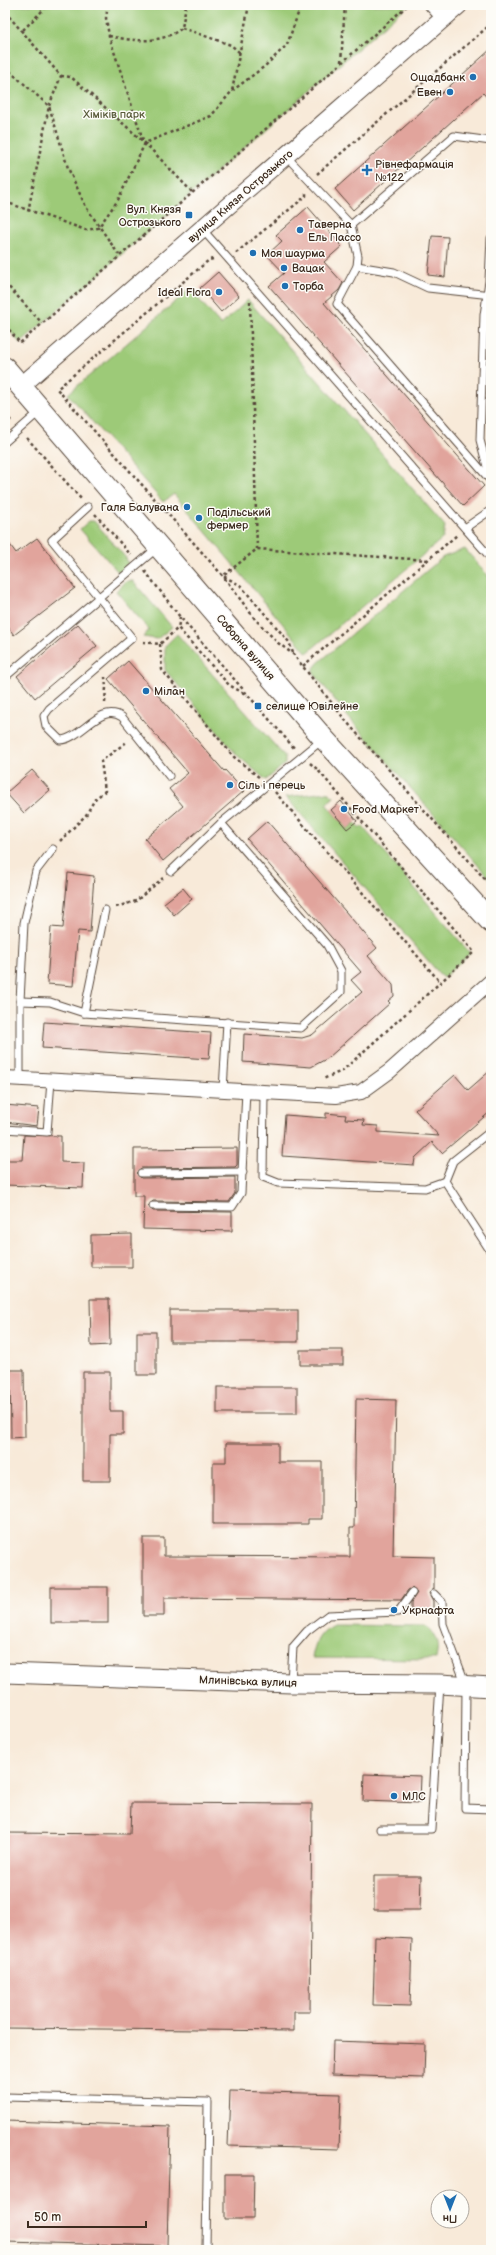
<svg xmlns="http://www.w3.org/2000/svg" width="496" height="2255" font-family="'Balsamiq Sans',sans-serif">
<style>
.green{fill:#9dca78;stroke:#6c7a4b}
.building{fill:#e1a49c}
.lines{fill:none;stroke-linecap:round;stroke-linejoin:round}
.service-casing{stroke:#57473a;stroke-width:9}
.minor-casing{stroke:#57473a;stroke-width:16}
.tertiary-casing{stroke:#57473a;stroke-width:19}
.secondary-casing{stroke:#57473a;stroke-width:21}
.primary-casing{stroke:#57473a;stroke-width:23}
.path{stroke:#57473a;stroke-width:2.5;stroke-dasharray:3 3;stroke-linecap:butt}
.service{stroke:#fff;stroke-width:7}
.minor{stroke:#fff;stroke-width:14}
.tertiary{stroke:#fff;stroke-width:17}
.secondary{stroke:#fff;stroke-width:19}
.primary{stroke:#fff;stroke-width:21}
.poi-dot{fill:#1f6fb2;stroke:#fdfcf7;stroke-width:1.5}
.labels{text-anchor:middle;stroke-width:3;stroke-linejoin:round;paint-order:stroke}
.poi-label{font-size:11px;fill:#3b2a1e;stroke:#fdfcf7;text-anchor:start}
.park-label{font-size:11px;fill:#585a39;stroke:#fdfcf7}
.street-label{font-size:11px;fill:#3b2a1e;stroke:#fdfcf7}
</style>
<rect width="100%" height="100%" fill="#fdfcf7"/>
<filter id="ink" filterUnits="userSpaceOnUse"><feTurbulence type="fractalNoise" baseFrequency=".025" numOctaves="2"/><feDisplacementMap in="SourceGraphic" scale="8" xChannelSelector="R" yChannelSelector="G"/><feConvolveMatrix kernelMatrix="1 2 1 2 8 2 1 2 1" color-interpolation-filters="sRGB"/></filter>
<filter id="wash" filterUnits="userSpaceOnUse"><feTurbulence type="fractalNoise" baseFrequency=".012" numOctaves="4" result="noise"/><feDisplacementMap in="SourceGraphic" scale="16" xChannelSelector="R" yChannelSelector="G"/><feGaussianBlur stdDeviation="0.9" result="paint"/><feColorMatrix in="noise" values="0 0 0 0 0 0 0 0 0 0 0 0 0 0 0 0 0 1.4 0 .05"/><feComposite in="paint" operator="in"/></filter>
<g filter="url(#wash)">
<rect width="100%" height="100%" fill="#f8ead9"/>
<g class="green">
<polygon points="5,5 408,5 20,343 5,325"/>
<polygon points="190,289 221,325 248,300 445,526 443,538 307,653 174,494 163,502 68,394"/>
<polygon points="89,521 94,521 126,558 128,564 119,573 80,529"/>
<polygon points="465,549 491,579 491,880 349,718 313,672 314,668 318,663 443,557"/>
<polygon points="127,581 133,581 172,627 157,639 143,637 149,630 116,591"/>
<polygon points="177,634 285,757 285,764 266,780 237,755 165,670 165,646"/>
<polygon points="327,792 334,797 326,804 347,829 355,823 360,828 362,826 470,953 443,978 286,797"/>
<path d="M 333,1625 L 425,1626 C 438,1636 439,1644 436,1659 L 312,1658 C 315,1642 319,1633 333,1625 Z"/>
</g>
<g id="blocks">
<g class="building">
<polygon points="491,49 491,102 483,93 353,210 335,189"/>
<polygon points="308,207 342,246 324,262 343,283 339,290 324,303 484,486 463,506 269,286 284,273 267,255 282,241 276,235"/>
<polygon points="432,236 448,237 445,277 428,275"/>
<polygon points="218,272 239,296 221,312 200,288"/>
<polygon points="5,538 16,553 37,538 75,588 14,635 5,623"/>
<polygon points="78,624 97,646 35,698 17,676"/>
<polygon points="128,661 224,771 225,770 244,791 163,861 145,839 183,806 169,789 188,773 108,679"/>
<polygon points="32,770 50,790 24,813 6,793"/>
<polygon points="341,801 357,821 347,829 331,810"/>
<polygon points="267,821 377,948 368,956 393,985 394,996 388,1001 390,1003 328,1058 311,1067 243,1062 244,1034 302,1038 312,1035 362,992 351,980 361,972 247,839"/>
<polygon points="68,873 94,876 90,932 78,931 73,986 47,984 51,927 63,928"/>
<polygon points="183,888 192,899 174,915 164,903"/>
<polygon points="44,1022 211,1033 209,1059 42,1048"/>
<polygon points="491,1070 491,1111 442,1153 432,1142 415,1158 414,1165 282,1156 285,1115 326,1118 326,1113 346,1115 345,1119 364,1120 363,1125 378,1126 378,1132 439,1136 415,1110 455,1075 468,1090"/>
<polygon points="5,1105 39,1108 37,1126 5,1122"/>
<polygon points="24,1135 61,1136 61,1162 84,1163 83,1188 5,1185 5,1160 22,1160"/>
<polygon points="237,1148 237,1165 235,1167 141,1168 136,1173 141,1178 235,1177 235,1193 229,1202 153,1201 148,1206 153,1211 232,1212 232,1231 143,1229 144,1196 134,1196 134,1149"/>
<polygon points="132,1234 132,1267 91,1267 91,1235"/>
<polygon points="90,1299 109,1299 110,1345 91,1346"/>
<rect x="170" y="1310" width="128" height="32"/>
<rect x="137" y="1332" width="19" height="43"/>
<rect x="300" y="1350" width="43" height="15"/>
<polygon points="10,1370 24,1370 25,1437 11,1438"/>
<polygon points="83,1372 110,1372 110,1411 123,1411 123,1434 110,1434 110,1481 83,1481"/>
<rect x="217" y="1387" width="80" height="26"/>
<polygon points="356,1399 396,1400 393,1556 434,1557 434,1589 429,1593 433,1601 433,1611 411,1610 411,1602 417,1593 412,1588 408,1590 401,1600 164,1598 164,1616 143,1616 143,1538 164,1538 164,1556 350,1557 350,1528 354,1528"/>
<polygon points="226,1443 278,1443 278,1462 322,1462 322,1519 308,1519 308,1524 213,1524 213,1462 226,1462"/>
<rect x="51" y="1587" width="57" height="36"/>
<polygon points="364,1774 421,1776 420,1803 363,1801"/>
<polygon points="131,1803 312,1804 310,2012 294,2012 294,2031 5,2028 5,1833 130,1834"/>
<polygon points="374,1876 421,1876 420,1910 374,1910"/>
<polygon points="375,1937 412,1939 410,2006 373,2005"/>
<polygon points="333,2041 425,2044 424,2078 332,2075"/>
<polygon points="230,2091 341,2094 339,2149 228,2146"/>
<polygon points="5,2121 170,2126 167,2246 5,2242"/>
<polygon points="225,2174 254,2174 253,2219 225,2219"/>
</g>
</g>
</g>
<g filter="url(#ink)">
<use href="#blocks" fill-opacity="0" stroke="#57473a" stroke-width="1"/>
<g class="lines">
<defs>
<g id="service">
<polyline points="286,156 351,225 454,136 491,141"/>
<polyline points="351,225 358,256 357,266 337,304 491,481"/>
<polyline points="202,229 491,558"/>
<polyline points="357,266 394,272 428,288 491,295"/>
<polyline points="5,442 39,412"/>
<polyline points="490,478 480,440 484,315 489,281 491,238"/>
<path d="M 88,507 L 52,540 L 132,638 L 49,709 L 44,716 L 46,726 L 60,740 C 82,739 100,702 122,717 L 169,776"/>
<polyline points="465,528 491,510"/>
<polyline points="5,677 157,548"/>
<polyline points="171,871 221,823 322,740"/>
<polyline points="20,1001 50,1002 84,1013 301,1028 341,992 341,971 327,945 221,823"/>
<polyline points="84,1013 105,910"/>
<polyline points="20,1079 20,1001 24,923 36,871 53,849"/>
<polyline points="223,1090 227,1022"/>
<polyline points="264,1093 263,1177 278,1183 425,1188 445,1181 491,1252"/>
<polyline points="5,1129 47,1132 51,1081"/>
<polyline points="141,1173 243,1172"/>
<polyline points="445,1181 453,1161 491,1131"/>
<polyline points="153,1206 232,1207 241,1193 246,1091"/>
<polyline points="434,1594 442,1602 443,1624 466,1685 465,1808 491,1809"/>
<polyline points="291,1682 293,1647 307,1631 328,1615 398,1612 412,1593"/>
<polyline points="380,1829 431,1829 440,1684"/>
<polyline points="5,2097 208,2102 206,2250"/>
</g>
<g id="minor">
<polyline points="432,5 444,18"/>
<polyline points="5,1078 336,1096 361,1092 390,1071 491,981"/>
</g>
<polyline id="tertiary" points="21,386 459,5"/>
<polyline id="secondary" points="5,1673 291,1683 440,1684 491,1687"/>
<polyline id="primary" points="5,368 324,739 491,922"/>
</defs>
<use href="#service" class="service-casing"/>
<use href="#minor" class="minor-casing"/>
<use href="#tertiary" class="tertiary-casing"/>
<use href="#secondary" class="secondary-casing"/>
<use href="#primary" class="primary-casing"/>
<g class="path">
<polyline points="108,5 106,18 109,36 144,143"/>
<polyline points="306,5 345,9"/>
<polyline points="5,12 61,76 49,106 28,212"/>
<polyline points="182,28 231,45 240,53"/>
<polyline points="23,30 48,5"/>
<path d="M 109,36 C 133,41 160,45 182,28 L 186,5"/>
<polyline points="341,62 345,5"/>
<polyline points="5,67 49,106 68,168 86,207 119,255"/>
<polyline points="61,76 71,77 145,143 192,192"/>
<polyline points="232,91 265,66 287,45 301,5"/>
<polyline points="317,174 491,24"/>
<polyline points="5,202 86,230 98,228 118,200 145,143 211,116 232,91 249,5"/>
<polyline points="236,253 306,196 306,193"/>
<polyline points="213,259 209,260 57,389 223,576 255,619 278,643 293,654 346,721 491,886"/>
<polyline points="5,283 42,323"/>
<polyline points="250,301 257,549"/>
<polyline points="5,325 20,343 408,5"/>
<polyline points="5,414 12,422"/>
<polyline points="27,438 82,500"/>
<polyline points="95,514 131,555"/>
<polyline points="145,571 180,617 295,749"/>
<polyline points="180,617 178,628 229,685 247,695"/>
<polyline points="143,642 160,644 178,628"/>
<polyline points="160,644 162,670 234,757 260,778"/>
<polyline points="293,653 289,642 240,585 223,576 257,549 428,560"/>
<polyline points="303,666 457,535"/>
<polyline points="105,703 106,687 105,677"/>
<polyline points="310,763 317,769 474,952 342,1071 323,1079"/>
<polyline points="275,792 441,983"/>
<polyline points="60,841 86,815 95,799 105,791 101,761 128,741"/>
<polyline points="116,907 136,901 163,878"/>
</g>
<use href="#service" class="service"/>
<use href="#minor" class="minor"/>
<use href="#tertiary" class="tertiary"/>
<use href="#secondary" class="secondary"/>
<use href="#primary" class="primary"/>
</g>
</g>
<g class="poi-dot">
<circle cx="473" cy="77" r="4"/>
<circle cx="450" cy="92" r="4"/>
<path d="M365 164h4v4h4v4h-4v4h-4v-4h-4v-4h4z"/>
<rect x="185" y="211" width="8" height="8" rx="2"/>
<circle cx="300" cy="230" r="4"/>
<circle cx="253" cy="253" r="4"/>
<circle cx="284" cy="268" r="4"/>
<circle cx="285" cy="286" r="4"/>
<circle cx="219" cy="292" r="4"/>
<circle cx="187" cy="507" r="4"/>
<circle cx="199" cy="518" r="4"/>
<circle cx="146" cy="691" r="4"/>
<rect x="254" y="702" width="8" height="8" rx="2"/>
<circle cx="230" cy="785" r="4"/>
<circle cx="344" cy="809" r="4"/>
<circle cx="394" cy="1610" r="4"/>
<circle cx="394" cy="1796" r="4"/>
</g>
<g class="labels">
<g class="poi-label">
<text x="465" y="81" text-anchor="end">Ощадбанк</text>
<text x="442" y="96" text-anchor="end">Евен</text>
<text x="375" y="168">Рівнефармація<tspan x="375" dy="13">№122</tspan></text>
<text x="181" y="213" text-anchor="end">Вул. Князя<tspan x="181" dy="13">Острозького</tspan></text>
<text x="308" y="228">Таверна<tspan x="308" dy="13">Ель Пассо</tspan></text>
<text x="261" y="257">Моя шаурма</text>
<text x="292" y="272">Вацак</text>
<text x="293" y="290">Торба</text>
<text x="211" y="296" text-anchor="end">Ideal Flora</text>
<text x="179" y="511" text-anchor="end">Галя Балувана</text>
<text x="207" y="516">Подільський<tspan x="207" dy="13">фермер</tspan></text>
<text x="154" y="695">Мілан</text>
<text x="266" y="710">селище Ювілейне</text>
<text x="238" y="789">Сіль і перець</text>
<text x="352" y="813">Food Маркет</text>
<text x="402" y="1614">Укрнафта</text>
<text x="402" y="1800">МЛС</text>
</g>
<g class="park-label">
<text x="114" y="118">Хіміків парк</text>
</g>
<g class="street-label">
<text transform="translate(240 196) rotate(-41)" y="4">вулиця Князя Острозького</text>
<text transform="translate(246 647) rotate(49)" y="4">Соборна вулиця</text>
<text transform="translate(248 1681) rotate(2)" y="4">Млинівська вулиця</text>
</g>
</g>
<rect width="496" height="2255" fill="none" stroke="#fdfcf7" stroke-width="20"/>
<g transform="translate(450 2209) rotate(180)"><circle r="19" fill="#fdfcf7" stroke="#afa8a0"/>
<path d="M0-3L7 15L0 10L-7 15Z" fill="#1f6fb2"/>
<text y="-6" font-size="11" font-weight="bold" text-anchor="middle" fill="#3b2a1e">Пн</text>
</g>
<path d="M28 2221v6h118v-6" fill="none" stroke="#3b2a1e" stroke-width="2"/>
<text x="34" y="2221" font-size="12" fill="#3b2a1e" stroke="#fdfcf7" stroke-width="3" paint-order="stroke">50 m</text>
</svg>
